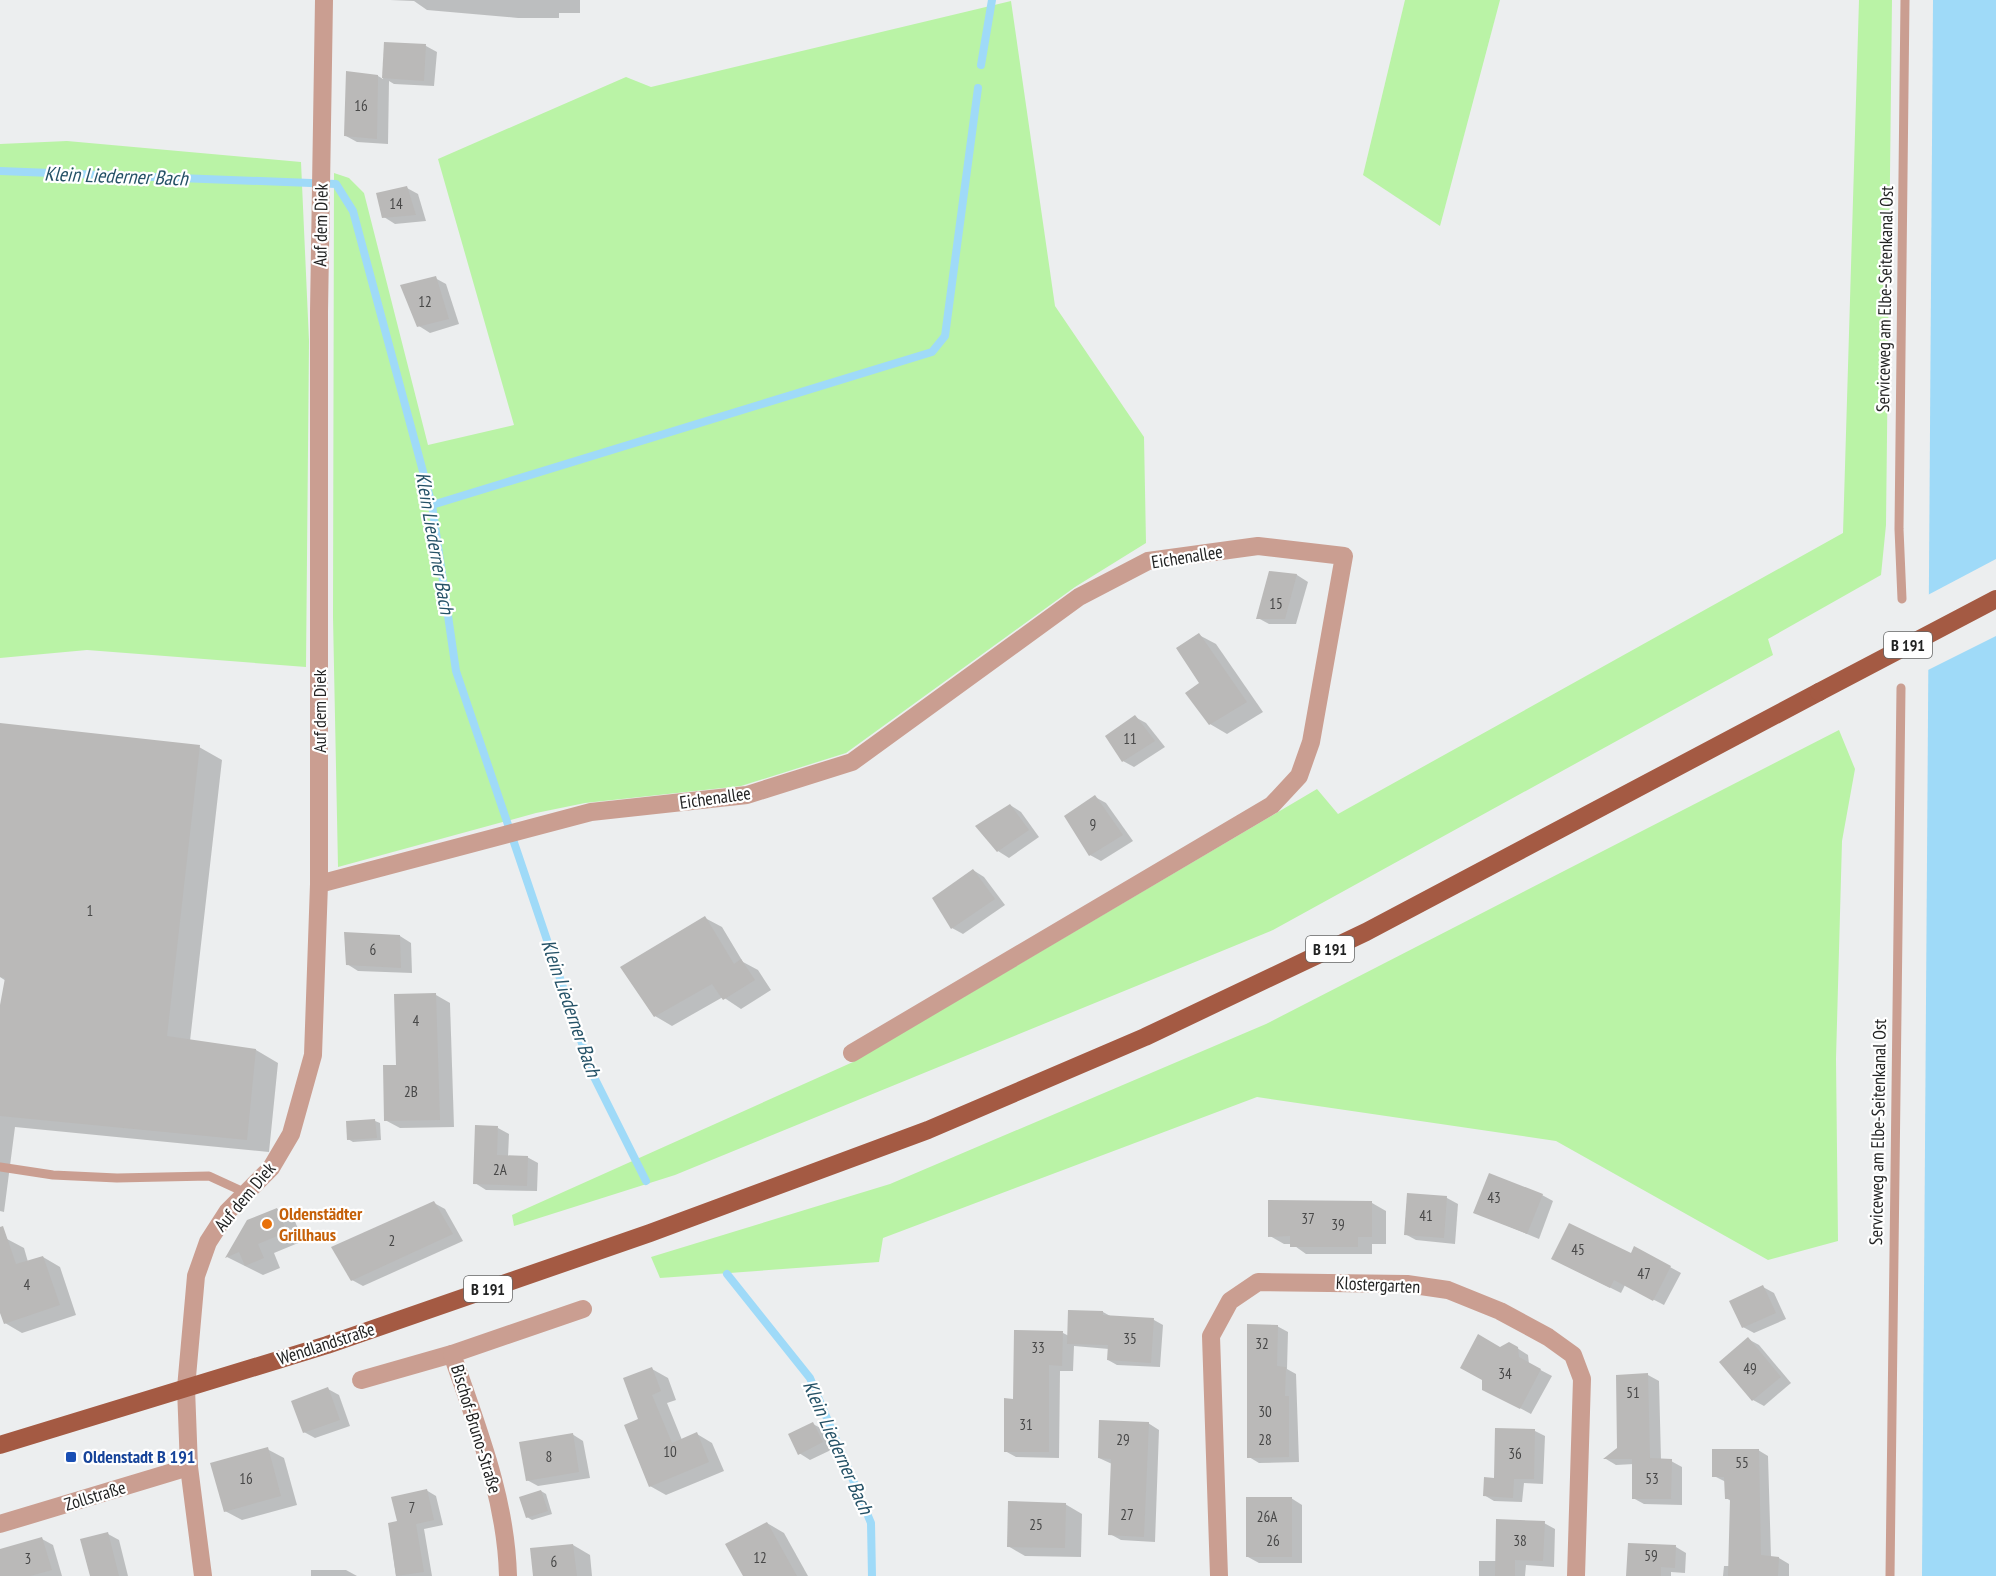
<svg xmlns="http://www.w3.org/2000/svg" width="1996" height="1576" font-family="'PT Sans Narrow',sans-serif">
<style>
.green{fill:#baf3a6}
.water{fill:#9fdaf8}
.pier{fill:#eceeef}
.shadow{fill:#0003}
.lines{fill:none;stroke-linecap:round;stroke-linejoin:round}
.stream{stroke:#9fdaf8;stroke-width:8}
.building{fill:#bab9b8}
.service{stroke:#ca9e91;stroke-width:9}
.minor{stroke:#ca9e91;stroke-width:18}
.primary{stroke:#a45a43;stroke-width:18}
.primary-bridge{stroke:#a45a43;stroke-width:18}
.food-dot{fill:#e8710a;stroke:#fff;stroke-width:2}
.transit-dot{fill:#1a4fb4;stroke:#fff;stroke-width:2}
.labels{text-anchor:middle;stroke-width:4.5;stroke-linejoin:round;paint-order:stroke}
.number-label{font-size:15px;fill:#484848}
.shield{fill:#fff;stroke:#646565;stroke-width:1.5}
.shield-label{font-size:16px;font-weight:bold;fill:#222323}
.street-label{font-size:18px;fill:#222323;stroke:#fff}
.food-label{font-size:18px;font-weight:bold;fill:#c56008;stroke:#fff;text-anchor:start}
.transit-label{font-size:18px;font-weight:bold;fill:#164399;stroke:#fff;text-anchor:start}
.water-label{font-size:20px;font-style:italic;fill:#255267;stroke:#fff}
</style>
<rect width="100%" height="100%" fill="#eceeef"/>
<g class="green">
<polygon points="1405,0 1500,0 1440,226 1363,175"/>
<polygon points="1859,0 1892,0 1886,525 1881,575 1768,639 1773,655 1273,930 675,1175 514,1226 512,1215 853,1062 1317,789 1338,814 1843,533"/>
<polygon points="1011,1 1055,306 1144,437 1146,543 1075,587 846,753 741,786 585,803 536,813 338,867 333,617 334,173 349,178 364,193 428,445 514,425 438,159 626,77 651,87"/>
<polygon points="67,141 301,162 309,341 306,667 87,650 0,658 0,144"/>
<polygon points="1839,730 1855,769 1842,841 1836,1059 1838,1241 1768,1260 1556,1141 1257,1097 883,1238 879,1262 660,1278 651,1257 890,1184 1266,1024"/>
</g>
<polygon class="water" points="1933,0 1996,0 1996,1576 1922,1576"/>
<polygon class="pier" points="1996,559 1996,636 1924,672 1924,597"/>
<g class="shadow">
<polygon points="390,0 580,0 580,13 559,13 559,18 518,18 427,10 414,1"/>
<polygon points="385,44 426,46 437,52 434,86 394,84 389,81 388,144 357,142 346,136 378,76 383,79"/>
<polygon points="407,188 418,194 426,221 395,224 384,217"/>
<polygon points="435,278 446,284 459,324 430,333 419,326"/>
<polygon points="1270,573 1297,575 1308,582 1296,624 1269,624 1258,618"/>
<polygon points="1199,635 1216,644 1263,712 1227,734 1210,724 1201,683"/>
<polygon points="1135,717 1146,723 1165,747 1134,767 1123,761"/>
<polygon points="0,724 199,747 222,760 190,1041 256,1050 278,1063 269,1152 15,1127 4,1212 0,1211 0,1014 6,981 0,977"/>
<polygon points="1095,797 1106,803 1133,841 1101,861 1090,855"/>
<polygon points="1010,805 1021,812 1039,837 1009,858 998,851"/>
<polygon points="973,870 984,877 1005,905 963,934 952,928"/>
<polygon points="705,918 722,927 743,962 758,970 771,990 741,1009 723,997 672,1026 655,1016"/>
<polygon points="400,936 411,943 412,973 358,971 347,964"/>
<polygon points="436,995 450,1003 454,1127 400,1128 385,1120 398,1066"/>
<polygon points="375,1121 380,1123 381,1140 353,1142 348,1139"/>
<polygon points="498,1128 509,1134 508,1157 527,1157 538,1163 537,1191 486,1190 475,1183"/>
<polygon points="1408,1195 1447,1198 1458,1204 1455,1244 1416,1240 1405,1234"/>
<polygon points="1542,1195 1553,1201 1539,1239 1475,1212"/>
<polygon points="434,1203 445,1209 463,1241 363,1286 352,1280"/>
<polygon points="1372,1203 1386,1211 1386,1244 1372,1244 1372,1254 1306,1254 1292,1244 1284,1244 1270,1236"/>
<polygon points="277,1209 294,1219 303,1241 274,1253 280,1268 263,1275 227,1257"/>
<polygon points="7,1239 24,1248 28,1262 43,1257 60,1267 76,1315 22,1333 5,1323 0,1308 0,1241"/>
<polygon points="1635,1248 1681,1273 1664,1305 1625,1285 1621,1293 1563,1264 1631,1255"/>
<polygon points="1763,1287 1774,1293 1786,1319 1754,1333 1743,1327"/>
<polygon points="1103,1312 1112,1317 1154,1320 1163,1325 1160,1367 1117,1365 1108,1360 1109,1349 1074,1346 1073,1371 1060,1371 1059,1458 1016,1457 1005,1451 1014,1400 1063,1333 1069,1336"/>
<polygon points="1277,1326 1288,1332 1287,1369 1296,1374 1299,1462 1259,1463 1249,1457"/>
<polygon points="1748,1339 1759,1345 1791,1383 1764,1406 1753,1400"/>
<polygon points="1500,1348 1517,1348 1528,1355 1529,1364 1552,1376 1531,1414 1495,1395"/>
<polygon points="652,1369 668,1378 676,1400 667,1403 682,1440 697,1434 712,1443 724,1471 666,1495 650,1486 640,1420"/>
<polygon points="1648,1375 1659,1381 1661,1460 1671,1461 1682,1467 1682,1505 1644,1504 1633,1498 1634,1464 1616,1465 1606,1459 1619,1448 1618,1376"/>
<polygon points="328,1389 339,1395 350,1426 315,1438 304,1432"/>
<polygon points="1148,1423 1159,1430 1155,1542 1121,1540 1110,1534 1112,1464 1099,1458"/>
<polygon points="813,1424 824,1430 833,1449 810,1460 799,1453"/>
<polygon points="1535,1431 1545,1436 1543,1484 1524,1483 1522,1502 1494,1501 1484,1495"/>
<polygon points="572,1434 583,1441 590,1478 538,1486 527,1480"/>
<polygon points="267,1449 284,1458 297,1505 242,1520 225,1511"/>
<polygon points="1758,1450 1768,1456 1771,1557 1779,1558 1789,1564 1789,1576 1723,1576 1724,1566 1730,1566 1731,1501 1726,1498 1726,1482 1714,1476"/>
<polygon points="426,1490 436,1496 443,1525 424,1529 432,1576 396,1576 389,1524 398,1522"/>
<polygon points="541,1491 546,1494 552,1514 532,1520 527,1517"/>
<polygon points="1291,1498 1302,1505 1302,1563 1259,1563 1248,1557"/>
<polygon points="1065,1504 1082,1514 1081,1557 1025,1556 1008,1546"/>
<polygon points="767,1523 784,1533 808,1576 744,1576"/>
<polygon points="1544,1523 1555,1529 1554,1567 1526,1565 1525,1576 1479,1576 1479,1561 1497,1561"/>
<polygon points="108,1534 119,1540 128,1576 91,1576"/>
<polygon points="42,1539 53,1545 62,1576 0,1576 0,1551"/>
<polygon points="573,1545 590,1555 592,1576 535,1576"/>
<polygon points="1676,1547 1686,1553 1685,1573 1671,1572 1671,1576 1628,1576"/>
<polygon points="311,1570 346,1570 357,1576 311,1576"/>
</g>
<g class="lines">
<g class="stream">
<polyline points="981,65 992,0"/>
<polyline points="0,171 336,184 353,211 432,505 456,671 592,1073 646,1181"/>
<polyline points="432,505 932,352 945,336 978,88"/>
<polyline points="727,1274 810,1378 871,1523 872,1576"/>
</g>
</g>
<g class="building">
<polygon points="384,42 426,44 424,81 382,78"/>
<polygon points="346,71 378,75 377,139 344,136"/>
<polygon points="407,186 416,215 382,218 376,193"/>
<polygon points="436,276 449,319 417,327 400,285"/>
<polygon points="1269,571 1297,574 1285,619 1256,619"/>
<polygon points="1199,633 1247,702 1209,725 1185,693 1199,683 1176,648"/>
<polygon points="1135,715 1155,741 1122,762 1105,736"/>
<polygon points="0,723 200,745 167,1036 256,1049 247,1140 0,1116 0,1005 5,978 0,977"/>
<polygon points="1095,795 1123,835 1089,856 1064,816"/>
<polygon points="1010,804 1029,830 997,852 975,826"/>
<polygon points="973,869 995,899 951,929 932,898"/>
<polygon points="705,916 734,964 741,959 755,980 723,1000 712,984 654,1017 620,967"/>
<polygon points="344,932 400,935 401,968 346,965"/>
<polygon points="436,993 440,1120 384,1121 383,1065 396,1065 394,994"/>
<polygon points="375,1119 377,1138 347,1140 346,1121"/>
<polygon points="475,1125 498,1126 497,1155 528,1156 527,1186 473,1184"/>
<polygon points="1489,1173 1543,1194 1527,1234 1473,1213"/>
<polygon points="1407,1193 1447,1196 1444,1238 1404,1235"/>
<polygon points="1268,1200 1372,1201 1372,1237 1358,1237 1358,1247 1290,1247 1290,1236 1268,1237"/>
<polygon points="434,1201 453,1234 351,1281 331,1247"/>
<polygon points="277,1208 287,1232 258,1244 264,1258 245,1266 239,1252 225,1258 247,1220"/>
<polygon points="1569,1223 1631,1253 1634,1246 1671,1266 1653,1301 1614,1280 1610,1288 1551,1259"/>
<polygon points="3,1226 16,1264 43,1256 60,1305 4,1324 0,1313 0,1227"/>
<polygon points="1763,1285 1776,1313 1742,1328 1729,1301"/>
<polygon points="1068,1310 1103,1311 1103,1315 1154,1318 1151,1363 1107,1360 1108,1345 1067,1344"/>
<polygon points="1247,1324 1278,1325 1277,1366 1286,1367 1285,1396 1289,1396 1289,1457 1247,1458"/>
<polygon points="1014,1330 1063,1331 1062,1366 1049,1365 1049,1452 1004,1452 1004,1398 1013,1399"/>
<polygon points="1478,1334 1500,1347 1509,1342 1518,1347 1519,1357 1541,1369 1520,1409 1482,1390 1482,1380 1460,1368"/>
<polygon points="1748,1337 1781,1377 1752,1401 1719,1362"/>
<polygon points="652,1367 661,1391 652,1395 672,1443 697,1432 709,1462 649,1487 624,1425 638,1419 623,1378"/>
<polygon points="1648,1373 1650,1458 1672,1459 1671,1499 1632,1499 1632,1459 1603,1459 1617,1448 1616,1375"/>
<polygon points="328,1387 340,1420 303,1433 291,1401"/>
<polygon points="1099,1420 1149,1422 1144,1537 1108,1535 1111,1459 1098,1458"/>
<polygon points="813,1422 823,1442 798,1455 788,1434"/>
<polygon points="1495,1428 1535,1429 1534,1479 1514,1479 1513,1498 1483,1496 1484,1477 1494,1478"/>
<polygon points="573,1433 579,1472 526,1481 519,1442"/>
<polygon points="268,1447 281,1496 224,1512 210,1463"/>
<polygon points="1712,1449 1759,1449 1761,1555 1779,1557 1778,1576 1728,1576 1730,1499 1725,1499 1724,1477 1712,1477"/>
<polygon points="427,1489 434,1520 416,1524 424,1572 396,1576 388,1523 397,1521 391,1497"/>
<polygon points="541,1490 548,1511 526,1518 519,1497"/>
<rect x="1246" y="1497" width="46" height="60"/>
<polygon points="1008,1501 1066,1503 1065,1548 1007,1547"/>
<polygon points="1496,1519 1545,1521 1543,1561 1515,1560 1515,1576 1495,1576"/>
<polygon points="767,1522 797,1576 743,1576 725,1544"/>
<polygon points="108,1532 119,1576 90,1576 80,1539"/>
<polygon points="42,1537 52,1570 30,1576 0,1576 0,1549"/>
<polygon points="1628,1543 1676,1545 1675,1568 1661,1567 1661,1576 1626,1576"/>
<polygon points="573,1544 577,1576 533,1576 530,1548"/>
</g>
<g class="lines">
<g class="service">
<polyline points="1902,599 1899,529 1905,0"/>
<polyline points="0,1167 53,1175 117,1178 209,1176 246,1193"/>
<polyline points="1890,1576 1901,688"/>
</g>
<g class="minor">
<polyline points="319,884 591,812 747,795 852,762 1079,597 1148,561 1258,546 1344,556 1311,742 1299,776 1272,805 852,1053"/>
<polyline points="361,1380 452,1354"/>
<polyline points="0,1524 189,1467"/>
<polyline points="203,1576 189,1467 186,1388 196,1276 208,1242 228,1211 271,1168 291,1134 313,1055 319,884 319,312 324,0"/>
<path d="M 508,1576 C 506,1498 477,1427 452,1354 L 583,1309"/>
<polyline points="1219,1576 1211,1336 1230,1301 1258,1282 1407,1284 1448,1290 1500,1311 1548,1337 1573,1355 1582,1379 1576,1576"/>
</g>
<polyline class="primary" points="0,1445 327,1345 650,1233 928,1130 1145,1037 1366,932 1819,692"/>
<polyline class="primary-bridge" points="1819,692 1996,599"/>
</g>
<circle class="food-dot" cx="267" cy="1224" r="6"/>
<rect class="transit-dot" x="65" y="1451" width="12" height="12" rx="3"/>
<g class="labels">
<g class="number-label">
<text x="361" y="111">16</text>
<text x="396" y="209">14</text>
<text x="425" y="307">12</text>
<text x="1276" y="609">15</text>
<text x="1130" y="744">11</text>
<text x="1093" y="830">9</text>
<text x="90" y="916">1</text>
<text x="373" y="955">6</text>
<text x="416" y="1026">4</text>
<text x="411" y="1097">2B</text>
<text x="500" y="1175">2A</text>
<text x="1494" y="1203">43</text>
<text x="1426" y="1221">41</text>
<text x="1308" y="1224">37</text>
<text x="1338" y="1230">39</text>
<text x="392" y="1246">2</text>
<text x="1578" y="1255">45</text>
<text x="1644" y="1279">47</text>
<text x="27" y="1290">4</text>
<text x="1130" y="1344">35</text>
<text x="1262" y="1349">32</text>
<text x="1038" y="1353">33</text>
<text x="1750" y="1374">49</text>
<text x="1505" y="1379">34</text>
<text x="1633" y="1398">51</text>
<text x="1265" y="1417">30</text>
<text x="1026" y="1430">31</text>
<text x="1123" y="1445">29</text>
<text x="1265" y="1445">28</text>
<text x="670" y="1457">10</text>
<text x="1515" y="1459">36</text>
<text x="549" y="1462">8</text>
<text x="1742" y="1468">55</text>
<text x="246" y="1484">16</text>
<text x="1652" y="1484">53</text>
<text x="412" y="1513">7</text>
<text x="1127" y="1520">27</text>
<text x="1267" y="1522">26A</text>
<text x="1036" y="1530">25</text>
<text x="1273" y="1546">26</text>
<text x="1520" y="1546">38</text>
<text x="1651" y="1561">59</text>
<text x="760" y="1563">12</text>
<text x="28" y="1564">3</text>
<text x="554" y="1567">6</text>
</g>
<g class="shield">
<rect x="1884" y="632" width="48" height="26" rx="4.5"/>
<rect x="1306" y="936" width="48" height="26" rx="4.5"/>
<rect x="464" y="1276" width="48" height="26" rx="4.5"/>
</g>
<g class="shield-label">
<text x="1908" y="651">B 191</text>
<text x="1330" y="955">B 191</text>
<text x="488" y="1295">B 191</text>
</g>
<g class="street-label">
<text transform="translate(321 225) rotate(-89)" y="6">Auf dem Diek</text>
<text transform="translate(1885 299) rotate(-89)" y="6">Serviceweg am Elbe-Seitenkanal Ost</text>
<text transform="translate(1187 557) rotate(-9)" y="6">Eichenallee</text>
<text transform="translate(320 711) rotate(-90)" y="6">Auf dem Diek</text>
<text transform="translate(715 798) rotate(-8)" y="6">Eichenallee</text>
<text transform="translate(1878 1132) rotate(-89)" y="6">Serviceweg am Elbe-Seitenkanal Ost</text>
<text transform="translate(245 1197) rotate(-50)" y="6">Auf dem Diek</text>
<text transform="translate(1378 1285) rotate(3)" y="6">Klostergarten</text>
<text transform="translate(326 1344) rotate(-18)" y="6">Wendlandstraße</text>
<text transform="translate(476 1429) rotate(73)" y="6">Bischof-Bruno-Straße</text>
<text transform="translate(95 1496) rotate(-17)" y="6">Zollstraße</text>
</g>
<g class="food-label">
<text x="279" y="1220">Oldenstädter<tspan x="279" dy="21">Grillhaus</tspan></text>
</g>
<g class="transit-label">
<text x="83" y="1463">Oldenstadt B 191</text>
</g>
<g class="water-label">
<text transform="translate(116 176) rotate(2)" y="7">Klein Liederner Bach</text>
<text transform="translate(435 543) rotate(80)" y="7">Klein Liederner Bach</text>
<text transform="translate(571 1008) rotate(71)" y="7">Klein Liederner Bach</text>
<text transform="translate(838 1447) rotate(66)" y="7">Klein Liederner Bach</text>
</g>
</g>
</svg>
